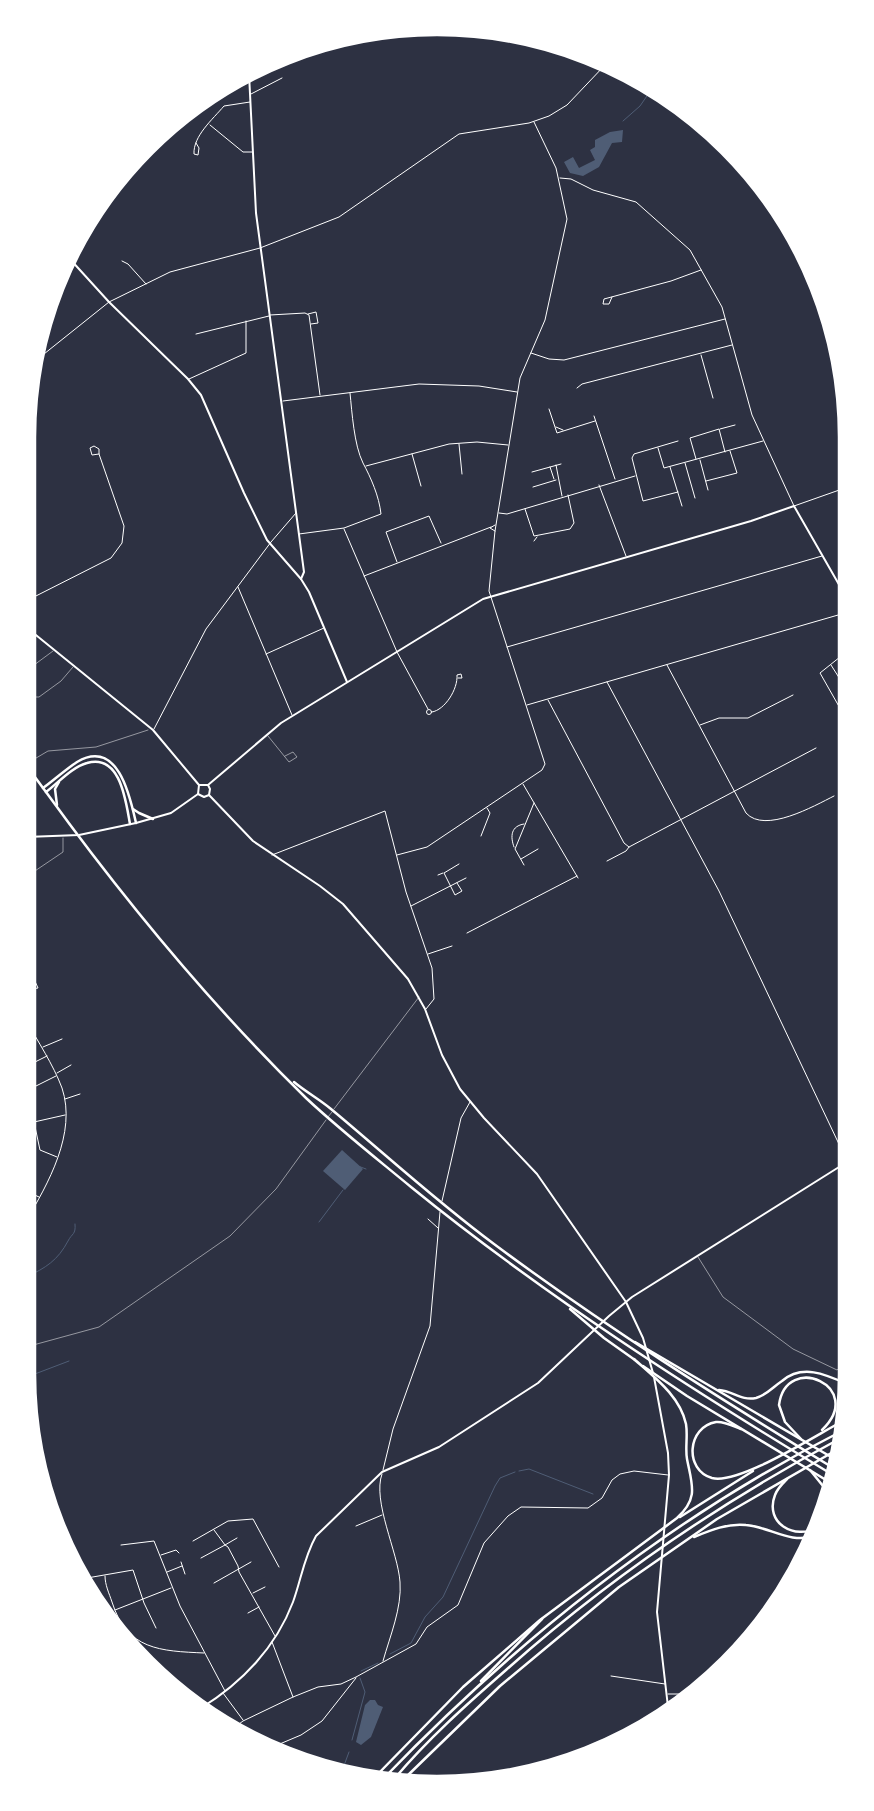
<svg xmlns="http://www.w3.org/2000/svg" width="874" height="1811" font-family="'Work Sans',sans-serif">
<style>
.water{fill:#4f5d75}
.lines{fill:none;stroke-linecap:round;stroke-linejoin:round}
.stream{stroke:#4f5d75;stroke-width:1}
.service{stroke:#fff;stroke-width:0.5}
.minor{stroke:#fff;stroke-width:1}
.tertiary{stroke:#fff;stroke-width:2}
.secondary{stroke:#fff;stroke-width:2}
.primary{stroke:#fff;stroke-width:2.5}
.trunk{stroke:#fff;stroke-width:2.5}
.motorway{stroke:#fff;stroke-width:2.5}
.rim{fill:none;stroke:#fff;stroke-width:2.5}
</style>
<rect width="100%" height="100%" fill="#2d3142"/>
<g class="water">
<polygon points="623,130 622,142 612,143 599,167 583,176 570,173 564,162 573,157 579,168 595,160 590,150 595,147 595,140 610,132"/>
<polygon points="342,1150 363,1169 345,1190 323,1171"/>
<polygon points="370,1700 375,1700 378,1705 383,1707 371,1737 361,1745 356,1742 365,1705"/>
</g>
<g class="lines">
<g class="stream">
<polyline points="623,121 640,106 651,90"/>
<polyline points="358,1166 366,1169"/>
<polyline points="319,1222 343,1190"/>
<path d="M 26,1277 C 46,1268 58,1260 68,1241 C 72,1233 76,1235 75,1224"/>
<polyline points="27,1377 69,1361"/>
<polyline points="519,1471 529,1469 593,1494"/>
<polyline points="390,1654 411,1643 425,1617 443,1597 495,1486 500,1478 515,1472"/>
<polyline points="361,1671 378,1663"/>
<polyline points="352,1740 365,1692 360,1678"/>
<polyline points="342,1771 349,1752"/>
</g>
<g class="service">
<polyline points="26,671 53,651"/>
<polyline points="26,687 35,697 39,697 61,681 73,667"/>
<polyline points="268,736 289,762 297,757 293,752 285,756"/>
<polyline points="26,764 48,751 96,747 148,730"/>
<polyline points="26,877 63,852 63,838"/>
<polyline points="334,1109 419,997"/>
<polyline points="328,1117 332,1112"/>
<polyline points="698,1257 723,1297 793,1349 837,1370 848,1361"/>
<polyline points="26,1347 99,1327 230,1236 276,1189 326,1120"/>
</g>
<g class="minor">
<polyline points="251,94 282,78"/>
<polyline points="210,125 243,152 252,152"/>
<path d="M 196,143 L 199,148 L 198,155 L 194,154 C 193,136 213,119 224,106 L 250,102"/>
<polyline points="560,178 571,179 593,190 636,202 690,250 722,307 752,415 794,506 845,488"/>
<polyline points="75,247 104,208 119,180"/>
<polyline points="122,261 128,264 146,284"/>
<polyline points="612,297 609,304 603,304 604,299 671,281 701,270"/>
<polyline points="308,314 316,312 318,323 311,324"/>
<polyline points="270,315 305,313 309,315 320,395"/>
<polyline points="196,334 269,316"/>
<polyline points="531,353 549,359 564,360 725,319"/>
<polyline points="701,355 713,398"/>
<polyline points="34,362 109,302 170,272 260,248 339,217 459,134 529,123 549,116 567,105 606,64"/>
<polyline points="189,379 246,353 246,321"/>
<polyline points="577,388 582,384 732,345"/>
<polyline points="283,401 419,384 479,386 517,392"/>
<polyline points="549,409 557,433 595,421"/>
<polyline points="594,416 615,479"/>
<polyline points="556,427 563,430"/>
<polyline points="720,429 735,425"/>
<polyline points="678,441 634,454 632,458 643,501 678,492"/>
<polyline points="459,444 462,474"/>
<polyline points="658,448 664,468 763,441"/>
<polyline points="412,454 421,486"/>
<polyline points="696,459 690,438 719,429 725,452"/>
<polyline points="700,460 708,490"/>
<polyline points="685,463 695,498"/>
<polyline points="556,465 562,496"/>
<polyline points="366,466 449,444 477,442 508,445"/>
<polyline points="550,467 554,479"/>
<polyline points="670,467 682,506"/>
<polyline points="532,472 561,464"/>
<polyline points="706,481 737,473 730,451"/>
<polyline points="599,485 626,556"/>
<polyline points="533,487 556,480"/>
<polyline points="525,509 534,536 570,529 574,523 568,495"/>
<polyline points="499,513 507,514 635,476"/>
<polyline points="344,529 397,652 428,709"/>
<polyline points="495,531 490,528 495,525"/>
<path d="M 299,534 L 344,528 L 381,514 C 379,496 371,478 363,463 C 354,445 352,412 350,393"/>
<polyline points="534,541 537,537"/>
<polyline points="397,562 386,532 429,516 441,543"/>
<polyline points="364,576 491,527"/>
<polyline points="238,587 292,715"/>
<polyline points="26,601 111,558 122,543 124,526 99,454 99,449 94,446 90,448 92,455 99,454"/>
<polyline points="507,647 822,556"/>
<polyline points="845,653 820,673 845,717"/>
<polyline points="266,654 324,628"/>
<polyline points="842,657 845,661"/>
<path d="M 667,665 L 746,813 C 765,834 814,806 834,796"/>
<polyline points="831,665 845,687"/>
<polyline points="607,682 719,891 847,1161"/>
<polyline points="548,700 624,843 629,847"/>
<polyline points="527,705 845,613"/>
<circle cx="429" cy="712" r="2.5"/>
<path d="M 432,712 C 445,710 458,689 457,675 L 461,674 L 462,678 L 458,678"/>
<polyline points="700,725 719,718 748,718 793,695"/>
<polyline points="154,729 206,629 271,542 296,513"/>
<polyline points="523,784 578,878"/>
<polyline points="481,836 490,813 487,808"/>
<path d="M 514,847 C 510,836 511,826 524,824"/>
<polyline points="272,855 385,811 406,892 432,968 434,999 426,1009"/>
<polyline points="397,855 427,847 542,770 545,764 489,591 495,531 520,378 545,320 567,219 556,168 534,122"/>
<polyline points="521,859 538,849"/>
<polyline points="607,861 626,851 629,847 816,748"/>
<polyline points="524,865 515,849 534,803"/>
<polyline points="438,875 443,873"/>
<polyline points="457,883 462,891 455,895 444,873 459,864"/>
<polyline points="411,906 466,878"/>
<polyline points="467,933 577,876"/>
<polyline points="428,954 452,946"/>
<polyline points="26,990 38,988 26,961"/>
<polyline points="43,1047 62,1039"/>
<polyline points="26,1062 35,1062 47,1056"/>
<polyline points="57,1073 71,1065"/>
<polyline points="26,1091 56,1076"/>
<polyline points="65,1099 80,1094"/>
<polyline points="57,1157 40,1150 34,1122 65,1115"/>
<polyline points="26,1191 39,1197"/>
<polyline points="442,1201 461,1118 470,1102"/>
<polyline points="428,1219 438,1228"/>
<path d="M 26,1221 C 48,1184 77,1133 62,1088 C 53,1064 38,1042 26,1020"/>
<polyline points="383,1470 393,1429 430,1326 440,1212"/>
<path d="M 382,1474 C 372,1501 398,1552 400,1582 C 402,1608 390,1636 383,1661"/>
<polyline points="356,1526 382,1515"/>
<polyline points="214,1530 225,1545 237,1538"/>
<polyline points="193,1541 228,1521 253,1519 279,1567"/>
<polyline points="121,1545 154,1541 180,1606 225,1691"/>
<polyline points="161,1555 176,1550 179,1553"/>
<polyline points="201,1558 225,1545 228,1547 238,1566 239,1572 275,1636"/>
<polyline points="181,1562 185,1574"/>
<polyline points="167,1572 182,1566"/>
<path d="M 105,1576 C 105,1585 109,1593 112,1602 C 127,1650 160,1651 204,1653"/>
<polyline points="87,1578 133,1570 144,1603 156,1628"/>
<polyline points="214,1583 251,1562"/>
<polyline points="253,1593 265,1587"/>
<polyline points="115,1610 171,1588"/>
<polyline points="248,1613 259,1607"/>
<polyline points="115,1628 121,1625"/>
<polyline points="272,1642 293,1697"/>
<polyline points="611,1676 665,1684"/>
<polyline points="170,1686 173,1684"/>
<polyline points="223,1693 243,1720"/>
<polyline points="668,1694 686,1694"/>
<polyline points="240,1724 244,1734"/>
<polyline points="231,1730 243,1721 293,1697 318,1687 341,1684 356,1677 416,1644 427,1627 458,1605 484,1543 508,1516 521,1507 588,1508 602,1498 612,1480 620,1474 634,1471 668,1475"/>
<polyline points="275,1746 301,1735 322,1721 356,1678"/>
</g>
<g class="tertiary">
<polyline points="249,74 256,213 304,572 301,579"/>
<polyline points="69,258 109,302 188,379 201,395 244,493 267,540 301,579 309,592 347,682"/>
<polyline points="26,627 153,730 199,785"/>
<polyline points="208,785 210,789 209,795 253,841 320,886 343,904 408,979 425,1009 442,1055 460,1089 484,1118 537,1174 626,1302 643,1338 653,1373"/>
<polyline points="208,785 281,723 483,599 751,521 794,506 845,595"/>
<polyline points="198,794 199,785 208,785"/>
<polyline points="198,794 204,797 209,795"/>
<polyline points="136,823 171,813 198,794"/>
<polyline points="654,1377 668,1453 669,1475 657,1612 668,1707"/>
<path d="M 201,1708 C 242,1683 276,1647 293,1602 C 301,1580 304,1557 316,1536 L 382,1472 L 439,1447 L 538,1383 L 609,1316 L 632,1297 L 847,1162"/>
</g>
<polyline class="secondary" points="26,837 79,835 136,823"/>
<g class="primary">
<path d="M 26,765 L 46,792 C 58,783 72,767 87,763 C 121,753 126,803 130,824"/>
<path d="M 43,788 C 54,780 65,770 77,762 C 118,738 130,796 136,823"/>
<polyline points="133,809 139,813 153,819"/>
</g>
<g class="trunk">
<path d="M 46,792 C 125,901 210,1004 306,1098 C 339,1129 376,1158 411,1187 C 544,1295 687,1387 833,1475"/>
<polyline points="57,805 55,789 59,782"/>
<path d="M 294,1082 C 306,1092 319,1099 331,1109 C 385,1154 437,1202 494,1244 C 604,1326 719,1398 835,1469"/>
<polyline points="570,1309 604,1338 635,1360"/>
<polyline points="635,1342 838,1461"/>
<polyline points="643,1366 687,1396 831,1483"/>
</g>
<g class="motorway">
<path d="M 719,1390 C 733,1391 741,1401 756,1398 C 767,1395 773,1387 782,1381 C 802,1364 825,1374 847,1384"/>
<path d="M 741,1429 C 733,1426 724,1421 716,1422 C 687,1427 684,1470 712,1478 C 739,1485 816,1435 843,1421"/>
<path d="M 801,1439 L 785,1422 L 779,1405 C 786,1351 867,1387 822,1430"/>
<polyline points="810,1470 823,1486 828,1495"/>
<path d="M 787,1479 C 782,1484 777,1489 775,1495 C 764,1523 795,1541 818,1527"/>
<polyline points="680,1517 753,1471"/>
<path d="M 694,1537 C 711,1530 728,1523 746,1525 C 770,1527 790,1544 814,1536"/>
<polyline points="481,1681 542,1619"/>
<path d="M 375,1777 L 463,1687 L 540,1620 L 677,1518 C 699,1498 692,1485 687,1459 C 685,1448 688,1436 686,1424 C 680,1396 654,1377 634,1359"/>
<path d="M 384,1778 C 518,1639 670,1518 842,1431"/>
<path d="M 395,1778 C 428,1739 467,1704 506,1670 C 608,1579 721,1502 841,1438"/>
<polyline points="405,1778 500,1686 619,1587 717,1519 840,1448"/>
</g>
</g>
<path d="M0 0H874V1811H0ZM437 35H437A402 402 0 0 1 839 437V1374A402 402 0 0 1 437 1776H437A402 402 0 0 1 35 1374V437A402 402 0 0 1 437 35Z" fill="#fff" fill-rule="evenodd"/>
<path class="rim" d="M437 35H437A402 402 0 0 1 839 437V1374A402 402 0 0 1 437 1776H437A402 402 0 0 1 35 1374V437A402 402 0 0 1 437 35Z"/>
</svg>
